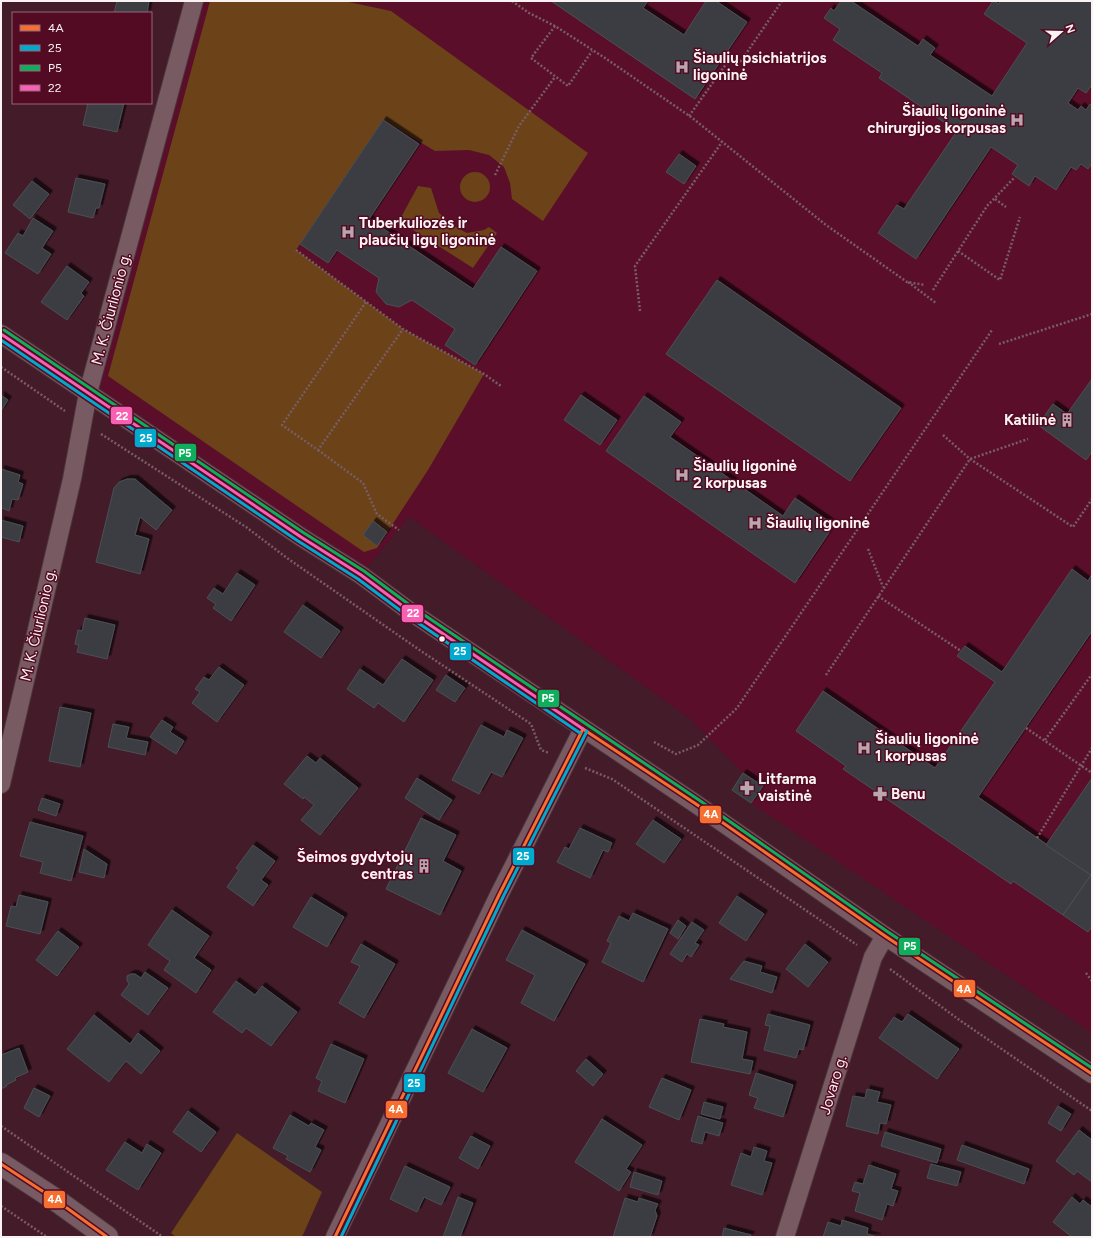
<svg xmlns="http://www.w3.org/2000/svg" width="1093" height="1238" font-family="Figtree,sans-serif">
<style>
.built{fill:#5a0e29}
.green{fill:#6c4218}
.building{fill:#3b3d42;stroke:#4a5054;filter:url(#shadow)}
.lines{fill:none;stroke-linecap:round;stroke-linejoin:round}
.minor-casing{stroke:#4c343b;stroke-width:20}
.secondary-casing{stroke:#4c343b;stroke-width:24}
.path{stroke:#795d65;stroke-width:2.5;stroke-dasharray:2 2;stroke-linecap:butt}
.minor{stroke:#785b62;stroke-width:18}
.secondary{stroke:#785b62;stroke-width:22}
.bus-1-casing{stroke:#530b24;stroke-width:6}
.bus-2-casing{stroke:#530b24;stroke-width:6}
.bus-3-casing{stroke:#530b24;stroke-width:6}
.bus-4-casing{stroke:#530b24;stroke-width:6}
.bus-1{stroke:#f46f30;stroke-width:3}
.bus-2{stroke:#00a9ce;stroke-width:3}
.bus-3{stroke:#0daf5c;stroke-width:3}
.bus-4{stroke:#f860b3;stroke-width:3}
.bus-dot{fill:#faf1f2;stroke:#530b24;stroke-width:1.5}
.labels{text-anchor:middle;stroke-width:3;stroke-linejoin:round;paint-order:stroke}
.poi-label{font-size:15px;font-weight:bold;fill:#faf1f2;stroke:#530b24;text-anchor:start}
.street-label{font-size:15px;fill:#faf1f2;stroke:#530b24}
.line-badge{stroke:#530b24;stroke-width:1.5}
.badge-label{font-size:11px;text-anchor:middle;font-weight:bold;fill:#fff}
</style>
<defs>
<filter id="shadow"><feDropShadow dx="3.5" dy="-3.5" stdDeviation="0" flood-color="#0009"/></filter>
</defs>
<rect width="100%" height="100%" fill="#431b29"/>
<polygon class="built" points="194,1 1092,1 1092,1033 751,803 763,786 743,773 689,718 409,517 361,575 88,393"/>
<g class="green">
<polygon points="210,1 344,1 391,11 588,153 543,221 512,199 510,183 504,167 489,155 469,150 435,151 383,120 296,250 403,329 484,374 428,470 377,548 364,552 108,376"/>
<circle cx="475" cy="187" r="15"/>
<polygon points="418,186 431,188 439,213 452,225 467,233 484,230 489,227 497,233 473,268 399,221"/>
<polygon points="237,1133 322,1192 302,1237 176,1237 171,1233"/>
</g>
<g class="building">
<polygon points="117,1 149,1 147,13 114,13"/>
<polygon points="551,1 648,1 643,8 684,35 706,1 716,1 747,22 695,99"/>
<polygon points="841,1 851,1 918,46 923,39 935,48 930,55 992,96 1027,43 984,14 993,1 999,4 1000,1 1092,1 1092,85 1086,93 1078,88 1068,103 1078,110 1081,106 1086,110 1090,104 1092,105 1092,163 1088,169 1081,164 1076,170 1071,167 1056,190 1035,176 1029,186 1012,174 1018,165 991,147 916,259 878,233 897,205 904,209 957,131 879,78 882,73 833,40 840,29 824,18 831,8 834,11"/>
<polygon points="88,103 124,103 117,132 83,125"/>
<polygon points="383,120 419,144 369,219 473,289 501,247 537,271 475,365 445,345 455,329 412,300 399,307 386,304 376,292 379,278 337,250 328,263 300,244"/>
<polygon points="679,154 696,166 684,184 666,172"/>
<polygon points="76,178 105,184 99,208 96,208 93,218 68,212"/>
<polygon points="32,181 49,194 30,219 13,205"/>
<polygon points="33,218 53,231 42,248 51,254 38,274 5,253 18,233 23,236"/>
<polygon points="67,266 89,282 81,293 84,296 67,320 41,302"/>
<polygon points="717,280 901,408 850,481 666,354"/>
<polygon points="1092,379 1092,452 1086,460 1038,425 1053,404 1067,414"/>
<polygon points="1,395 8,400 1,411"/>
<polygon points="581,395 617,420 600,445 564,420"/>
<polygon points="644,396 681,422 670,437 783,516 795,498 834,525 795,583 606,451"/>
<polygon points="1,469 20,475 18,482 23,484 18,500 12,499 9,511 2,508 1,512"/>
<polygon points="127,479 135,479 172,510 156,530 140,517 135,535 149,539 140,574 96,562 114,488 119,482"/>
<polygon points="1,520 23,526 19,542 1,537"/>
<polygon points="373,521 387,532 377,546 363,535"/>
<polygon points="1072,569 1088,581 1092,574 1092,631 978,797 1091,875 1063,915 1013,881 1011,884 843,769 846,766 796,731 823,691 935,768 995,682 957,656 965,646 1002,672"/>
<polygon points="237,573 255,585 231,621 213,608 216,604 207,598 214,588 223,594"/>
<polygon points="303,605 340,631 321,658 284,632"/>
<polygon points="85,618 115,625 107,659 77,652 79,645 75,644 78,630 82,631"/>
<polygon points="402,659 433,680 404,722 378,703 374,708 347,689 360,669 383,685"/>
<polygon points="219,667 244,685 217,722 192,703 200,692 195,689 204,677 209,680"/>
<polygon points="446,675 465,688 455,702 436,690"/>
<polygon points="60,707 91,713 80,767 49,761"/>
<polygon points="162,720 173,727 170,732 184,741 176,754 150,737"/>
<polygon points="113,724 129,727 126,738 148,742 145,755 108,747"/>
<polygon points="481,725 504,737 507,730 523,738 502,777 491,772 479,794 452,780"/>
<polygon points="307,756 316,763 320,758 358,788 320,835 301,820 314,805 304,797 303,799 284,784"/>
<polygon points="743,773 763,786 751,803 732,790"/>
<polygon points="417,778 452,800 439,820 405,798"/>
<polygon points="1092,778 1092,926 1088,932 1063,915 1091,875 1046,845"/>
<polygon points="42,798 60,804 56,816 38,810"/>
<polygon points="421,818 456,835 443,861 461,871 440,915 386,889"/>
<polygon points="653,820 681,839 664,863 636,844"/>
<polygon points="30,822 83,836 71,881 40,873 43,862 20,856"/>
<polygon points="580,828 612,843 608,852 603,850 590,878 557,862 565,847 569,849"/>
<polygon points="253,845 275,861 261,880 268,885 253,906 227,887 239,870 236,868"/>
<polygon points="84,849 107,864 104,878 79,872"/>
<polygon points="19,895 48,902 40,934 6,926 11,906 16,907"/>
<polygon points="737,896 764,914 746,941 719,923"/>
<polygon points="311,897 344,917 327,947 293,927"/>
<polygon points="172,910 209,936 194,958 211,970 196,993 164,970 170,961 148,945"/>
<polygon points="633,913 668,929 643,982 602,962 611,943 607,941 619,916 629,921"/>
<polygon points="678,920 686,926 678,939 670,933"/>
<polygon points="692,922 704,930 695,943 699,945 691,957 687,954 682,962 670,954"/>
<polygon points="522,930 585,964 554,1021 521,1003 535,975 506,960"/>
<polygon points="58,931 79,947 57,976 36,960"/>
<polygon points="361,944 395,964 364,1018 339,1003 360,966 351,962"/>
<polygon points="805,944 828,962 808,987 786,969"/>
<polygon points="744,961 762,966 760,972 777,977 772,993 730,979"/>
<polygon points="145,972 168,988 148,1015 121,995 129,984 127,980 127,976 131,974 135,974 141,978"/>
<polygon points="236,981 255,995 262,986 297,1012 271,1046 246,1028 242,1033 213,1012"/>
<polygon points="768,1014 810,1025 803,1050 799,1049 796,1058 764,1050 770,1026 765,1025"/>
<polygon points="908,1014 959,1049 937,1079 879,1038 894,1017 902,1022"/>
<polygon points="94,1015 130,1044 138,1033 160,1051 141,1074 126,1061 109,1082 67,1049"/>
<polygon points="700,1019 724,1024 723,1027 747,1032 742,1059 753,1061 750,1074 691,1062"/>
<polygon points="472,1029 507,1048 483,1092 448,1073"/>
<polygon points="331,1044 364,1059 345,1103 318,1091 322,1081 316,1078"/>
<polygon points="19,1048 28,1072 15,1078 16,1080 6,1085 7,1086 1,1089 1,1055"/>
<polygon points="586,1059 603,1074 593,1086 576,1071"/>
<polygon points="756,1073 793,1085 783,1117 754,1108 758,1098 749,1095"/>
<polygon points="662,1078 691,1090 679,1120 649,1107"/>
<polygon points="34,1088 50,1096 39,1117 24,1108"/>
<polygon points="867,1089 880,1092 877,1102 891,1105 886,1124 880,1123 878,1134 846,1126 853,1096 865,1098"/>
<polygon points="704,1102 723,1107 720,1119 701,1114"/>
<polygon points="1058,1106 1071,1114 1061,1131 1048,1123"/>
<polygon points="188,1111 216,1132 201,1152 173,1132"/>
<polygon points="290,1115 309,1126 311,1123 324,1130 315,1147 321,1150 310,1172 286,1159 288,1156 273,1148"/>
<polygon points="698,1116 723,1123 719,1136 705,1132 702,1144 691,1141"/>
<polygon points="602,1119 642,1145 626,1169 631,1172 619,1191 575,1162"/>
<polygon points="1079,1130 1092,1140 1092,1182 1077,1171 1074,1175 1056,1161"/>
<polygon points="885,1132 941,1149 937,1163 881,1146"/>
<polygon points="471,1136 490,1146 478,1169 459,1158"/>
<polygon points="125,1142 142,1153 147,1144 161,1153 138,1190 106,1170"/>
<polygon points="962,1145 1029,1169 1024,1184 957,1160"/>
<polygon points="754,1147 767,1151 764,1161 772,1163 762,1195 731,1185 741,1153 751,1157"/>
<polygon points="931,1164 961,1172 957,1186 927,1178"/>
<polygon points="869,1165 896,1174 891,1189 898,1191 893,1206 887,1204 882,1220 855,1211 860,1193 852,1191 855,1182 863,1184"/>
<polygon points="405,1166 450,1187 441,1205 424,1197 417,1212 390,1199"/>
<polygon points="634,1172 662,1181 658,1195 630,1187"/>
<polygon points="458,1197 473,1203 460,1237 443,1237"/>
<polygon points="1072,1197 1080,1204 1083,1200 1092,1207 1092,1237 1072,1237 1053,1222"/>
<polygon points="625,1198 638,1202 639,1198 658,1204 655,1210 657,1216 650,1237 644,1236 644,1237 613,1237"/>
<polygon points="842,1220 868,1228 867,1234 877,1237 823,1237 828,1222 841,1226"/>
<polygon points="724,1228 751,1235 750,1237 722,1237"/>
</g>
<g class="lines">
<defs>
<g id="minor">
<polyline points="1,334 301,537 361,575 408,610 696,804 885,936 1092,1074"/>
<polyline points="1,784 72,479 88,393 194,1"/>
<polyline points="335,1237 499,895 583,729"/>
<polyline points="785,1237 873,957 885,936"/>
</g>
<polyline id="secondary" points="1,1164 53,1198 107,1237"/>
</defs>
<use href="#minor" class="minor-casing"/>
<use href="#secondary" class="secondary-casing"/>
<g class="path">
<polyline points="512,1 529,13 555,26 605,58 691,117 826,225 907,282 925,285"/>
<polyline points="555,26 531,58 568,86 592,51"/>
<polyline points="689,116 729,60 741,61 782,1"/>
<polyline points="495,175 519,126 555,77"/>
<polyline points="995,199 1006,207"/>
<polyline points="296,250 403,329 484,374 501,386"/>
<polyline points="958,251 1000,280 1020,217"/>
<polyline points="908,282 936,303"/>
<polyline points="933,290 987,206 1015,177"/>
<polyline points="366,302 282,425 318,450 403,329"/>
<polyline points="640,311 635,266 722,142"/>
<polyline points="999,344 1092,314"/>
<polyline points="1,367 65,411"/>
<polyline points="101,434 246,527 287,558 421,651 531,724 541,750 549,753"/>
<polyline points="943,435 970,459 1073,527 1092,499"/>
<polyline points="318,450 363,483 377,514 399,530"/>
<polyline points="868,549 883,587"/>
<polyline points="878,596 961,651"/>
<polyline points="826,675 970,459 1028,439"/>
<polyline points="1026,728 1092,773"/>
<polyline points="1045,740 1092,674"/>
<polyline points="654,742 676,754 698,745 737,708 992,330"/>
<polyline points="585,768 612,779 857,945"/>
<polyline points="1037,838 1092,748"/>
<polyline points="890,969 958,1019 1092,1111"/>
<polyline points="1086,973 1092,981"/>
<polyline points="1,1126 163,1237"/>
<polyline points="1,1206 47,1237"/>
</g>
<use href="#minor" class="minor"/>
<use href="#secondary" class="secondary"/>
<defs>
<g id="bus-1">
<polyline points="583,729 696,804 885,936 1092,1074"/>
<polyline points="1,1164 53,1198 107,1237"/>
<polyline points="335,1237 499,895 583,729"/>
</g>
<g id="bus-2">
<polyline points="1,340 298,541 358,579 405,614 580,733"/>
<polyline points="341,1237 503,897 587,731"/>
</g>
<polyline id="bus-3" points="4,330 304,533 364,571 411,606 699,800 888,932 1092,1068"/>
<polyline id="bus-4" points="1,334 301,537 361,575 408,610 583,729"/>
</defs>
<use href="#bus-1" class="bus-1-casing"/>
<use href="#bus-2" class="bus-2-casing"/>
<use href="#bus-3" class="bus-3-casing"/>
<use href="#bus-4" class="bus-4-casing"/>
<use href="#bus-1" class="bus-1"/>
<use href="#bus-2" class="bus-2"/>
<use href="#bus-3" class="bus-3"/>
<use href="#bus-4" class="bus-4"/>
</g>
<defs>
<symbol id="hospital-bare" viewBox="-9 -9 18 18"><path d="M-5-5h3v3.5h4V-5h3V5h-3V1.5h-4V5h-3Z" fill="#baa6ac" stroke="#530b24" stroke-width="2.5" paint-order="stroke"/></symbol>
<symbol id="building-bare" viewBox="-9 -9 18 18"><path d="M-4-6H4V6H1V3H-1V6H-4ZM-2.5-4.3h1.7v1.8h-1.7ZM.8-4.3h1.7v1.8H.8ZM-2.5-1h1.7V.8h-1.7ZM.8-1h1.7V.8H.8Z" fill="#baa6ac" stroke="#530b24" stroke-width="2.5" paint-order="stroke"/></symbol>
<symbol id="pharmacy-bare" viewBox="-9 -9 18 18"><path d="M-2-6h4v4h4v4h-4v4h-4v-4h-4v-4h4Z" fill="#baa6ac" stroke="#530b24" stroke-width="2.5" paint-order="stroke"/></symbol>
</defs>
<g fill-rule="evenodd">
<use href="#hospital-bare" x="672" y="57" width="20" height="20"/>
<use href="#hospital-bare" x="1007" y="110" width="20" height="20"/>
<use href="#hospital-bare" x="338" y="222" width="20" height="20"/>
<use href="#building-bare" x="1057" y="410" width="20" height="20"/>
<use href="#hospital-bare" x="672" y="465" width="20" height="20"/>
<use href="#hospital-bare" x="745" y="513" width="20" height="20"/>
<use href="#hospital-bare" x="854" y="738" width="20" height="20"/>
<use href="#pharmacy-bare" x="737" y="778" width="20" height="20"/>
<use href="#pharmacy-bare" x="870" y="784" width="20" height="20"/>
<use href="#building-bare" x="414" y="856" width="20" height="20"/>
</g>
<circle class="bus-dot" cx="442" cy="639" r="3.5"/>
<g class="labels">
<g class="poi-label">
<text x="693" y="63">Šiaulių psichiatrijos<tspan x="693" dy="17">ligoninė</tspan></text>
<text x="1006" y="116" text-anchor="end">Šiaulių ligoninė<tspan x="1006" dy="17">chirurgijos korpusas</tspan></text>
<text x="359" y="228">Tuberkuliozės ir<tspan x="359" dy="17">plaučių ligų ligoninė</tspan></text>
<text x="1056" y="425" text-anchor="end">Katilinė</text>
<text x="693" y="471">Šiaulių ligoninė<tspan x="693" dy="17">2 korpusas</tspan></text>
<text x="766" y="528">Šiaulių ligoninė</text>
<text x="875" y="744">Šiaulių ligoninė<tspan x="875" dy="17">1 korpusas</tspan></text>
<text x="758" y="784">Litfarma<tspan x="758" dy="17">vaistinė</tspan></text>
<text x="891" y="799">Benu</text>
<text x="413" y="862" text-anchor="end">Šeimos gydytojų<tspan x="413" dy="17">centras</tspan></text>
</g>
<g class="street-label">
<text transform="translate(111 309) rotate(-75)" y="5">M. K. Čiurlionio g.</text>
<text transform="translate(38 625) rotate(-77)" y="5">M. K. Čiurlionio g.</text>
<text transform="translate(833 1085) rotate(-73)" y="5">Jovaro g.</text>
</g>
</g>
<g class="line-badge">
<rect x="110" y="406" width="23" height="19" rx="4" fill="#f860b3"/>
<rect x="134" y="428" width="23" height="20" rx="4" fill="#00a9ce"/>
<rect x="174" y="443" width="23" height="19" rx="4" fill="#0daf5c"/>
<rect x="401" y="604" width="23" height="19" rx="4" fill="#f860b3"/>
<rect x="449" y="642" width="23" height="19" rx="4" fill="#00a9ce"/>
<rect x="537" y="689" width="23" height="19" rx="4" fill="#0daf5c"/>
<rect x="699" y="805" width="23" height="19" rx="4" fill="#f46f30"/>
<rect x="512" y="847" width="23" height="19" rx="4" fill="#00a9ce"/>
<rect x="898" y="937" width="23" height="19" rx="4" fill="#0daf5c"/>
<rect x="953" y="979" width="23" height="19" rx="4" fill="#f46f30"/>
<rect x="403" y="1073" width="23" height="20" rx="4" fill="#00a9ce"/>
<rect x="385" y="1100" width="23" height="19" rx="4" fill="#f46f30"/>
<rect x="43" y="1190" width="23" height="19" rx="4" fill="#f46f30"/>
</g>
<g class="badge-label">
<text x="122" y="420">22</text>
<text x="146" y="442">25</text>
<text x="185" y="457">P5</text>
<text x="413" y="617">22</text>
<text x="460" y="655">25</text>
<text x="548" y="702">P5</text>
<text x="711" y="818">4A</text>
<text x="523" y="860">25</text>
<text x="910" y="950">P5</text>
<text x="964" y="993">4A</text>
<text x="414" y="1087">25</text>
<text x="396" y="1113">4A</text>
<text x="55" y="1203">4A</text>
</g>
<rect width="1093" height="1238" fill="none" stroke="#faf1f2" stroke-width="4"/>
<rect x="12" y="12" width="140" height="92" fill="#530b24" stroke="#966776"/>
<rect x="20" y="25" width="20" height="6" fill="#f46f30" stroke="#966776"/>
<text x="48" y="32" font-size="12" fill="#faf1f2">4A</text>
<rect x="20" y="45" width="20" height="6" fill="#00a9ce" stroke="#966776"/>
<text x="48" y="52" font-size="12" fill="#faf1f2">25</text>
<rect x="20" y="65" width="20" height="6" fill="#0daf5c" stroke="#966776"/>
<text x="48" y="72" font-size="12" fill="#faf1f2">P5</text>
<rect x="20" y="85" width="20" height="6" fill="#f860b3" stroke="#966776"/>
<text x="48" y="92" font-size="12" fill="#faf1f2">22</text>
<g transform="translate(1061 32) rotate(70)" stroke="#530b24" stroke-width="3" paint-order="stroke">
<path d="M0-3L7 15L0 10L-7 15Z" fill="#faf1f2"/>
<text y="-6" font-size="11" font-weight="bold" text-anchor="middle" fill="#faf1f2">N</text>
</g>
</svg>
